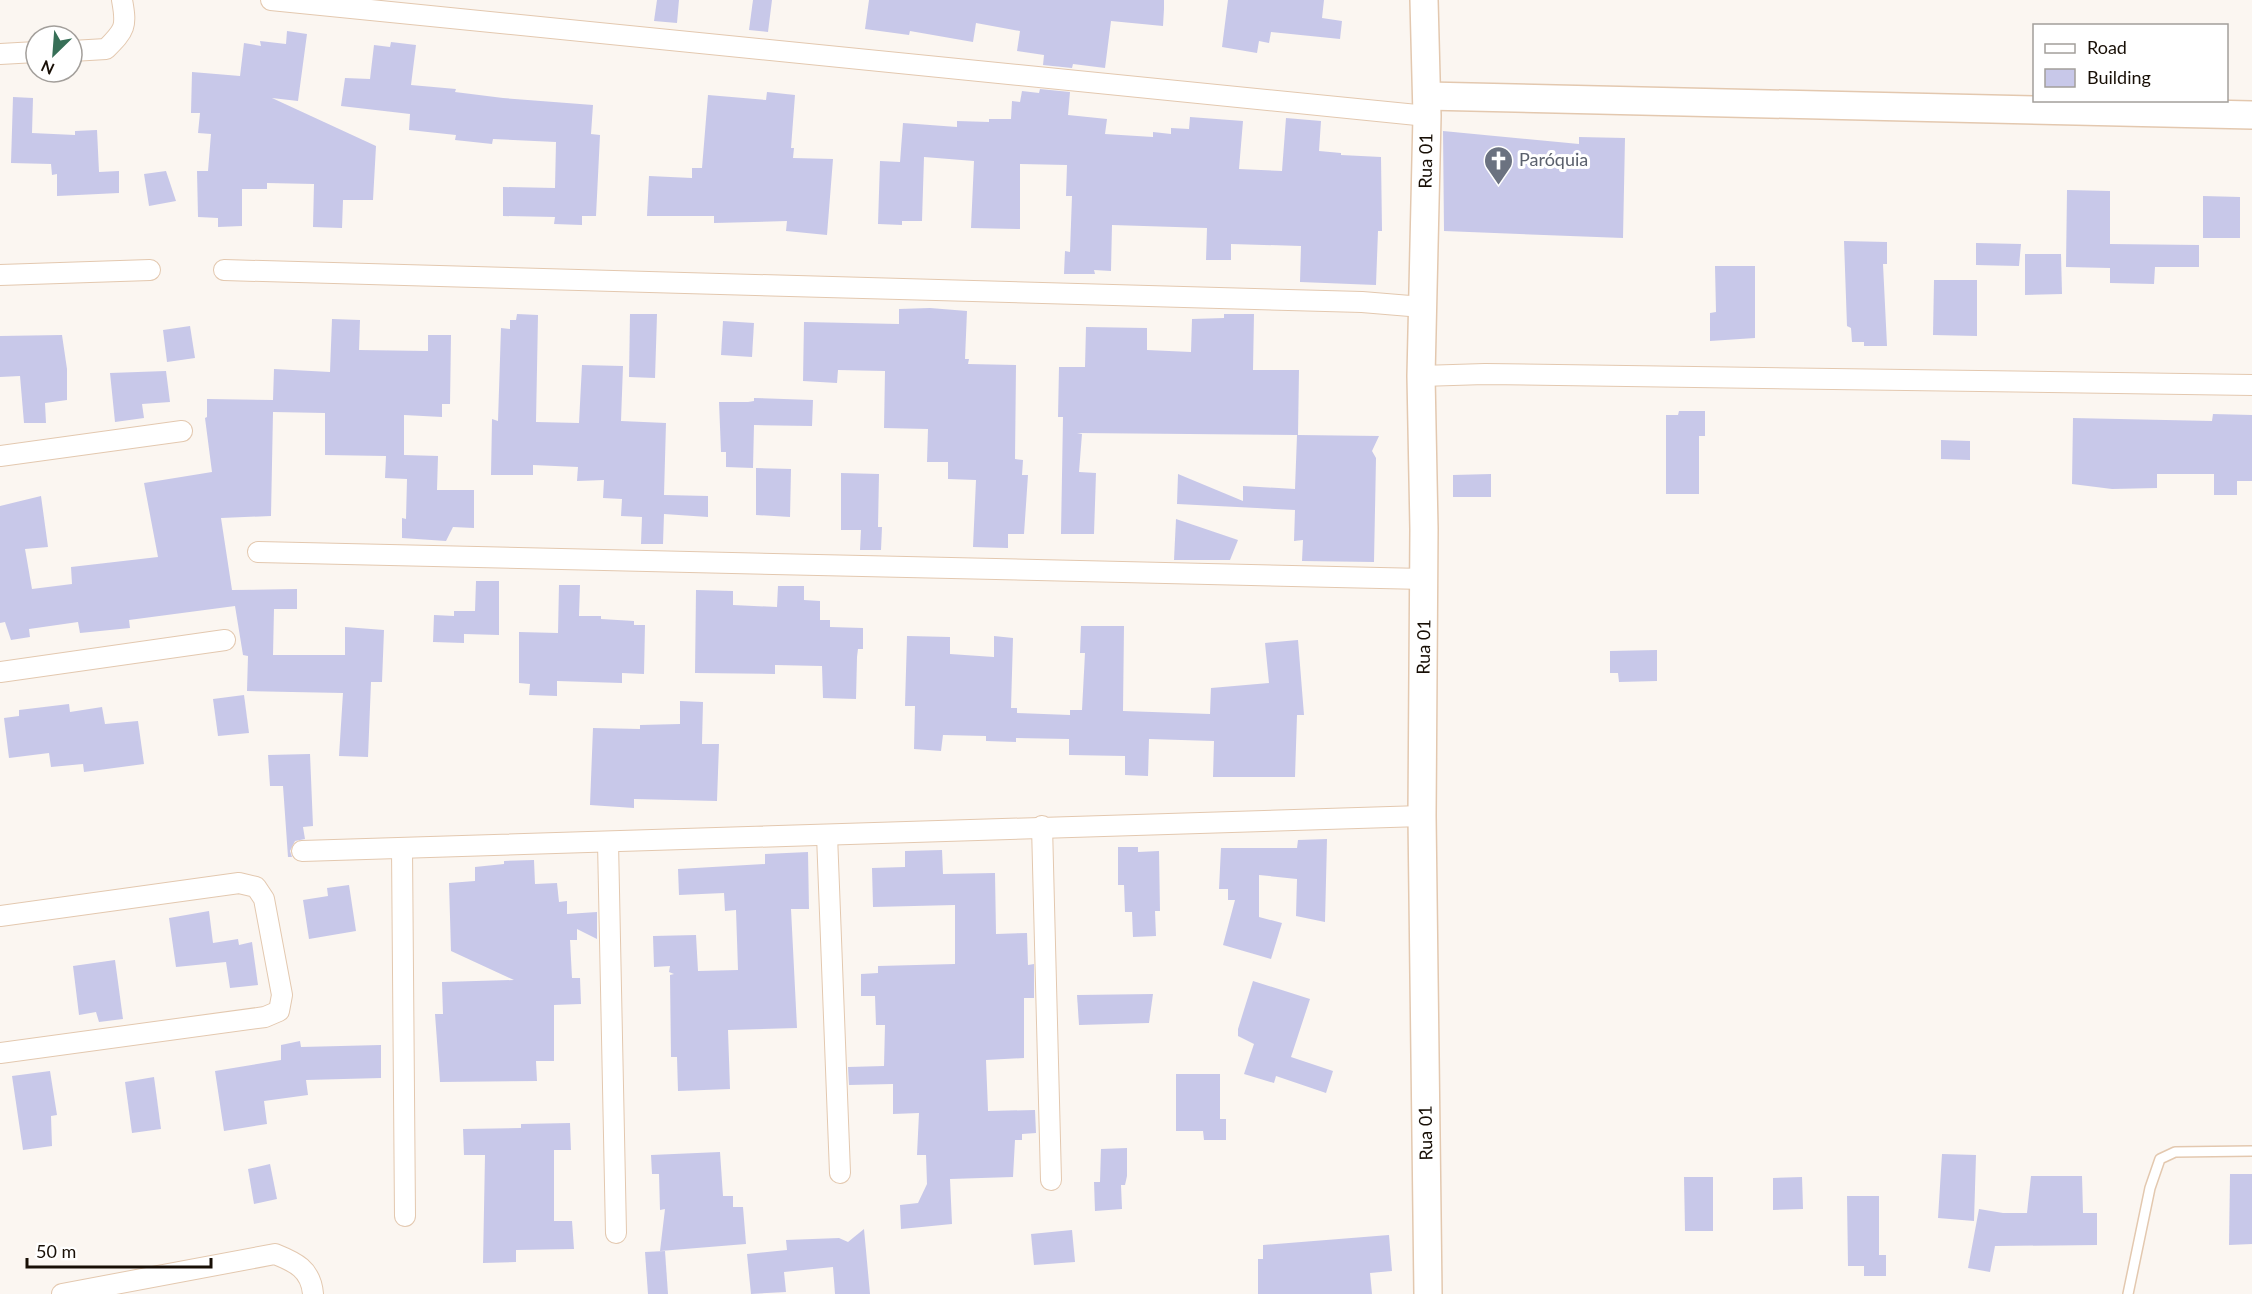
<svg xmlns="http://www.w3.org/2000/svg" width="2252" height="1294" font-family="Lato,sans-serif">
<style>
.building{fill:#c8c8e9}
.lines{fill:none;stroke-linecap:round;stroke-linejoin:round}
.lane-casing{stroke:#e3c8af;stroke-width:12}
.street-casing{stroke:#e3c8af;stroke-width:22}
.secondary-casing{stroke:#e3c8af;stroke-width:30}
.lane{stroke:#fff;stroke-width:9}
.street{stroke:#fff;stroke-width:20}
.secondary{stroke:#fff;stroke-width:27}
.labels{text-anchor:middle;stroke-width:6;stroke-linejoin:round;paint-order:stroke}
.worship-label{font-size:18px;fill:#5b616d;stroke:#fff;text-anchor:start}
.street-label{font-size:18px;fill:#180f06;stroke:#fff}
</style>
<rect width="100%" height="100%" fill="#fbf6f1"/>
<g class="building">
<polygon points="657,0 679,0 677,23 654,21"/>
<polygon points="753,0 772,0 768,32 749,30"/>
<polygon points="869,0 1164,0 1164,9 1163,26 1111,21 1105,68 1073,64 1072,68 1043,65 1044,55 1017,51 1020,31 976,23 973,42 910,31 909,35 865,29"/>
<polygon points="1228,0 1324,0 1322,18 1342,21 1340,39 1271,32 1269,43 1259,41 1257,53 1222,47"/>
<polygon points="287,31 307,34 298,101 272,98 376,146 373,200 343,200 342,228 313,227 314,184 267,183 267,189 242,189 242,226 218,227 218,218 198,217 197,171 208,171 211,134 198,133 200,113 191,113 192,72 240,76 244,43 261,46 260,41 286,44"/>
<polygon points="391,42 416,45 411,85 456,89 455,92 503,98 593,105 591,134 600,135 596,216 582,216 582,225 554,224 555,217 503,216 503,187 555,188 556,142 493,139 492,144 455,140 456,135 409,130 410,114 341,106 345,78 370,79 374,45 390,47"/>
<polygon points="1040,89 1070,92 1068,115 1107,119 1105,134 1153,137 1153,132 1171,134 1171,128 1189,129 1190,117 1243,121 1239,169 1282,171 1286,118 1321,121 1319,151 1341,153 1341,155 1381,157 1382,231 1378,231 1376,285 1300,282 1301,246 1231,244 1231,260 1206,260 1207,228 1112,225 1111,271 1094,270 1095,274 1064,274 1065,251 1070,252 1072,196 1066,196 1067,165 1020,164 1020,229 971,228 974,161 924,157 922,221 902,221 902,225 878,224 880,161 900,162 903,123 957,127 957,121 989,122 989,119 1011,119 1012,101 1020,102 1022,91 1039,93"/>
<polygon points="767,92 795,95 791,148 794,148 793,158 833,159 827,235 786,231 787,221 714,223 714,216 647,216 649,176 692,178 692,168 702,168 708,95 766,100"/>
<polygon points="13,97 33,98 32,133 75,135 75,131 97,130 99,172 119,171 119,193 57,196 57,174 52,175 51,164 11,163"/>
<polygon points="1443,131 1579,144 1579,137 1625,138 1623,238 1444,231"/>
<polygon points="166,171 176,201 149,206 144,174"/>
<polygon points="2067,190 2110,191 2110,244 2199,245 2199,267 2155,267 2154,284 2110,283 2110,268 2066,267"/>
<polygon points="2203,196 2240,197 2240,238 2203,238"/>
<polygon points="1844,241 1887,242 1887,264 1883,264 1887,346 1864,346 1864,342 1852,342 1851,328 1847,326"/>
<polygon points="1976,243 2021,244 2019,266 1976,265"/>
<polygon points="2025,254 2061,254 2062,294 2025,295"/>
<polygon points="1715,266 1755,266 1755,338 1710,341 1710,313 1716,312"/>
<polygon points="1934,280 1977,280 1977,336 1933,335"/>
<polygon points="930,308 967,311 965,359 969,359 968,364 1016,365 1015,459 1023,460 1022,475 1028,475 1024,534 1008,534 1008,548 973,547 976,480 948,479 948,462 927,462 928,429 884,428 885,371 838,370 837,383 803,381 804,322 899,324 899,309"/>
<polygon points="517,314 538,315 536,422 579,423 582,365 623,366 621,421 666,423 664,495 708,496 708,517 664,514 663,544 641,544 642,517 621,516 622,499 603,498 604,480 577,481 578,467 533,465 533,475 491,475 492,419 498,421 501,328 510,329 510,320 516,320"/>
<polygon points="630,314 657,314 655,378 629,377"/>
<polygon points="1224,314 1254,314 1253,370 1299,370 1298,435 1379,436 1372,451 1376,458 1374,562 1302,561 1303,540 1294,541 1295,510 1177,504 1178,474 1243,501 1243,486 1295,489 1297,435 1077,433 1082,434 1079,472 1096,473 1094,534 1061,534 1063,417 1058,417 1059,367 1085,367 1086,327 1147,328 1147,350 1191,352 1192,319 1224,318"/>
<polygon points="332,319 360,320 359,350 428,351 428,335 451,335 450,404 442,404 442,417 404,415 404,455 438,456 437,490 474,490 474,528 453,527 446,541 402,538 402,518 406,519 407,479 385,478 386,456 325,455 325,413 273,412 271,516 221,518 232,590 297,589 297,609 274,609 273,655 345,655 345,627 384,630 382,682 371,682 368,757 339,756 343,693 247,691 248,656 243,655 235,606 129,620 130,628 80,633 78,622 29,629 30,637 11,640 5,622 0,623 0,506 41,496 48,547 25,549 32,589 72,584 71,567 158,557 144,483 212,472 205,418 207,417 207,399 273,400 274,369 330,372"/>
<polygon points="723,321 754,323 752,357 721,355"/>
<polygon points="190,326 195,358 167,362 163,330"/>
<polygon points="62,335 67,369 67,400 45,403 46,423 24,423 20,376 0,377 0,336"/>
<polygon points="166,371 170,402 142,404 144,418 115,422 110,373"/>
<polygon points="754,398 813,400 812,426 754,425 753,468 726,467 726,452 721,452 719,402 748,402 754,401"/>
<polygon points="1679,411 1705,411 1705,436 1699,436 1699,494 1666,494 1666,415 1678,415"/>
<polygon points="2213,414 2252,415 2252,481 2237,481 2237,495 2214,495 2214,474 2157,474 2157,488 2112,489 2072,484 2073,418 2212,421"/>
<polygon points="1941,440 1970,441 1970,460 1941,459"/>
<polygon points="756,468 791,469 790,517 756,515"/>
<polygon points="841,473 879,474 878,527 882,527 881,550 860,550 861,530 841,530"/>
<polygon points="1491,474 1491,497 1453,497 1453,475"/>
<polygon points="1176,519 1238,540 1230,560 1174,560"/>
<polygon points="476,581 499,581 499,635 464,634 464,643 433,642 434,615 454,616 454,611 475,611"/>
<polygon points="559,585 580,585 579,616 601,616 601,619 634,621 634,625 645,625 644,674 622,673 622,683 557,681 557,696 529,695 530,684 519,683 519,632 558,633"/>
<polygon points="778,586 804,586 804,600 820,601 820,620 830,620 830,627 863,628 863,649 858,649 857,657 856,699 823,698 822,666 775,665 775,674 695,673 696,590 733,591 733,605 777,607"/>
<polygon points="1081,626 1124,626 1123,711 1210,714 1211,688 1269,683 1265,643 1298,640 1304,715 1297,715 1295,777 1213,777 1214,741 1149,739 1148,776 1125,775 1125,756 1069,755 1069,739 1016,738 1016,742 986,741 986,736 943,735 941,751 914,749 915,706 905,706 907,636 950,637 950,654 994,657 994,636 1013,638 1011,708 1017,708 1017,713 1070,715 1070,710 1082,710 1085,653 1080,653"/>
<polygon points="1657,650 1657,681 1619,682 1618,673 1610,673 1610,651"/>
<polygon points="244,695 249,733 218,736 213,699"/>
<polygon points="680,701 703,702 702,744 719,744 717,801 634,799 634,808 590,805 593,728 640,729 640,725 680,724"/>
<polygon points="69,704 70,712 102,707 105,724 138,721 144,764 84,772 83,764 51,767 49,753 9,758 4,718 19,716 19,710"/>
<polygon points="310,754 313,826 303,827 305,839 295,841 290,851 292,857 288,857 283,786 270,786 268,755"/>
<polygon points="1327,839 1325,922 1296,916 1297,879 1259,875 1259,917 1282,923 1271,959 1223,945 1235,900 1228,900 1228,889 1219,889 1221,848 1297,848 1298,840"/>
<polygon points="1118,847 1138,847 1138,852 1159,851 1160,911 1155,911 1156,936 1133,937 1132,912 1125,912 1124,885 1118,885"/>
<polygon points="942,850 943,874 995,873 996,934 1027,933 1028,965 1034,964 1034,998 1024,998 1024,1058 986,1060 988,1111 1035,1110 1036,1133 1022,1134 1022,1140 1015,1140 1013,1177 950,1179 952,1224 901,1229 900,1205 918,1203 927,1184 926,1155 917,1155 919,1113 893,1114 893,1084 849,1085 848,1067 884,1066 885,1025 876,1025 875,996 861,996 861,974 878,973 878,966 955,964 955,905 873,907 872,868 905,867 905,851"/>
<polygon points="808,852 809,909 791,909 797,1028 728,1030 730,1089 678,1091 677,1057 671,1057 670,975 674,974 669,972 670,966 654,967 653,936 696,935 698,971 738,970 736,910 725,911 724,893 679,895 678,869 765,864 765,854"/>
<polygon points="534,860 535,884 557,883 559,902 567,901 567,914 597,912 597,939 577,929 577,940 570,940 572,978 580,978 581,1004 554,1005 554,1061 536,1061 537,1081 440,1082 435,1014 443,1014 442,982 514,980 451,951 449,883 475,881 475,867 504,864 504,861"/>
<polygon points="349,885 356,931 309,939 303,900 328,896 327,888"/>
<polygon points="209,911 213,943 238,939 239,945 252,942 258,985 230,988 226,962 176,967 169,918"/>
<polygon points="115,960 123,1019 99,1022 96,1012 79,1015 73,966"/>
<polygon points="1253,981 1310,999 1291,1057 1333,1071 1326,1093 1276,1076 1274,1083 1244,1074 1254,1044 1238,1036 1238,1029"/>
<polygon points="1153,994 1149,1023 1079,1025 1077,995"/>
<polygon points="300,1041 301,1047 381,1045 381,1078 306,1080 308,1095 264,1101 267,1124 224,1131 215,1071 281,1060 281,1045"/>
<polygon points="50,1071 57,1115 51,1116 52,1146 23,1150 12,1076"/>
<polygon points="1176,1074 1220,1074 1220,1119 1226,1119 1226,1140 1204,1140 1203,1131 1176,1131"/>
<polygon points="154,1077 161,1129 132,1133 125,1082"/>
<polygon points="570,1123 571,1150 554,1150 554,1221 572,1221 574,1249 516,1250 516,1262 483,1263 485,1155 464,1155 463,1129 521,1128 521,1124"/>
<polygon points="1127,1148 1127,1176 1125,1185 1121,1185 1122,1209 1095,1211 1094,1182 1100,1182 1101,1149"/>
<polygon points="720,1152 723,1196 733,1196 733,1207 743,1207 746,1244 660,1251 665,1209 660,1210 659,1174 652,1174 651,1155"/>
<polygon points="1942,1154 1976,1155 1974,1221 1938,1218"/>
<polygon points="270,1164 277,1199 254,1204 248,1169"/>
<polygon points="2230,1174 2252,1174 2252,1244 2229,1245"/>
<polygon points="2031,1176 2082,1176 2083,1213 2097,1213 2097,1245 1995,1246 1990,1272 1968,1268 1979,1209 2003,1213 2027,1213"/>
<polygon points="1684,1177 1713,1177 1713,1231 1685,1231"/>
<polygon points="1802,1177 1803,1209 1773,1210 1773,1178"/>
<polygon points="1847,1196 1879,1196 1879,1255 1886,1255 1886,1276 1864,1276 1864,1266 1848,1266"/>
<polygon points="864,1229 870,1294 835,1294 833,1267 784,1272 786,1292 751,1294 747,1254 787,1250 786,1240 839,1238 848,1242"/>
<polygon points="1072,1230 1075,1262 1034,1265 1031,1234"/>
<polygon points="1389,1235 1392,1271 1370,1273 1372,1294 1258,1294 1258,1259 1263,1259 1263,1245"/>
<polygon points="665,1251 668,1294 648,1294 645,1252"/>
</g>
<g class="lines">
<defs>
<polyline id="lane" points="2128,1294 2150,1188 2160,1159 2175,1152 2252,1151"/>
<g id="street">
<polyline points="271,0 1427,116"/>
<path d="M 72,51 L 106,49 C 125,30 127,27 122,0"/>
<polyline points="0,54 36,52"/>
<polyline points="224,270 1362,302 1422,307"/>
<polyline points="0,275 150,270"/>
<polyline points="1421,376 1485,374 2252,385"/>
<polyline points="0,456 182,431"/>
<polyline points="258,552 1424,579"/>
<polyline points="0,672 225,640"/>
<polyline points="1042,826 1051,1180"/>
<polyline points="827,835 840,1173"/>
<polyline points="608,842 616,1233"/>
<polyline points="402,848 405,1216"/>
<polyline points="302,851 1422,816"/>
<polyline points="0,916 239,883 256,887 264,899 282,995 279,1011 265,1017 0,1053"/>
<path d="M 62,1294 L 275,1254 C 295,1262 311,1269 313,1294"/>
</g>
<g id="secondary">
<polyline points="1424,0 1427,116 1421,376 1424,529 1422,816 1428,1294"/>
<polyline points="1427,96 2252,115"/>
</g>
</defs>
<use href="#lane" class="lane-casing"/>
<use href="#street" class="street-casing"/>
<use href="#secondary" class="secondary-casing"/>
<use href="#lane" class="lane"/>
<use href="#street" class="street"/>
<use href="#secondary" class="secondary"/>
</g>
<defs>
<symbol id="church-pin" viewBox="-11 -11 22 30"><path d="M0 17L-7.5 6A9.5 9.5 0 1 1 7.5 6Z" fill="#6b7280" stroke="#fff"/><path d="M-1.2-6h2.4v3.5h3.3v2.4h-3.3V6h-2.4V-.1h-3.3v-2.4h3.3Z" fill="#fff"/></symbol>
</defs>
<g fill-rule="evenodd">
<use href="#church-pin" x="1482" y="144" width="33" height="45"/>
</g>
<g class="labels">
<g class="worship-label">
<text x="1519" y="166">Paróquia</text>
</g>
<g class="street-label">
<text transform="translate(1426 161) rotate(-89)" y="6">Rua 01</text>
<text transform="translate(1424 647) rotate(-89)" y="6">Rua 01</text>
<text transform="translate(1426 1133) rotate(-91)" y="6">Rua 01</text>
</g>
</g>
<rect x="2033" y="24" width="195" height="78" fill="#ffffff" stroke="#a39f9b" stroke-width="1.5"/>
<rect x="2045" y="44" width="30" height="9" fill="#ffffff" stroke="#a39f9b" stroke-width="1.5"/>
<text x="2087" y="54" font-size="18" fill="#180f06">Road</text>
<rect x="2045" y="69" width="30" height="18" fill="#c8c8e9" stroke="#a39f9b" stroke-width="1.5"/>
<text x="2087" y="84" font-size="18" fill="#180f06">Building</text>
<g transform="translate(54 54) rotate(205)"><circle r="28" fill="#ffffff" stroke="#a39f9b" stroke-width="1.5"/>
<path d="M0-4.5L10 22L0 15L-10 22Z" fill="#376f57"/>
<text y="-9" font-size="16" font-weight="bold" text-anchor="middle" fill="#180f06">N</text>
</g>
<path d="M27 1258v9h184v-9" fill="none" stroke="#180f06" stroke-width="3"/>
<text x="36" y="1258" font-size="18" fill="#180f06" stroke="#ffffff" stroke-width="4.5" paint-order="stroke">50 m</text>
</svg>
